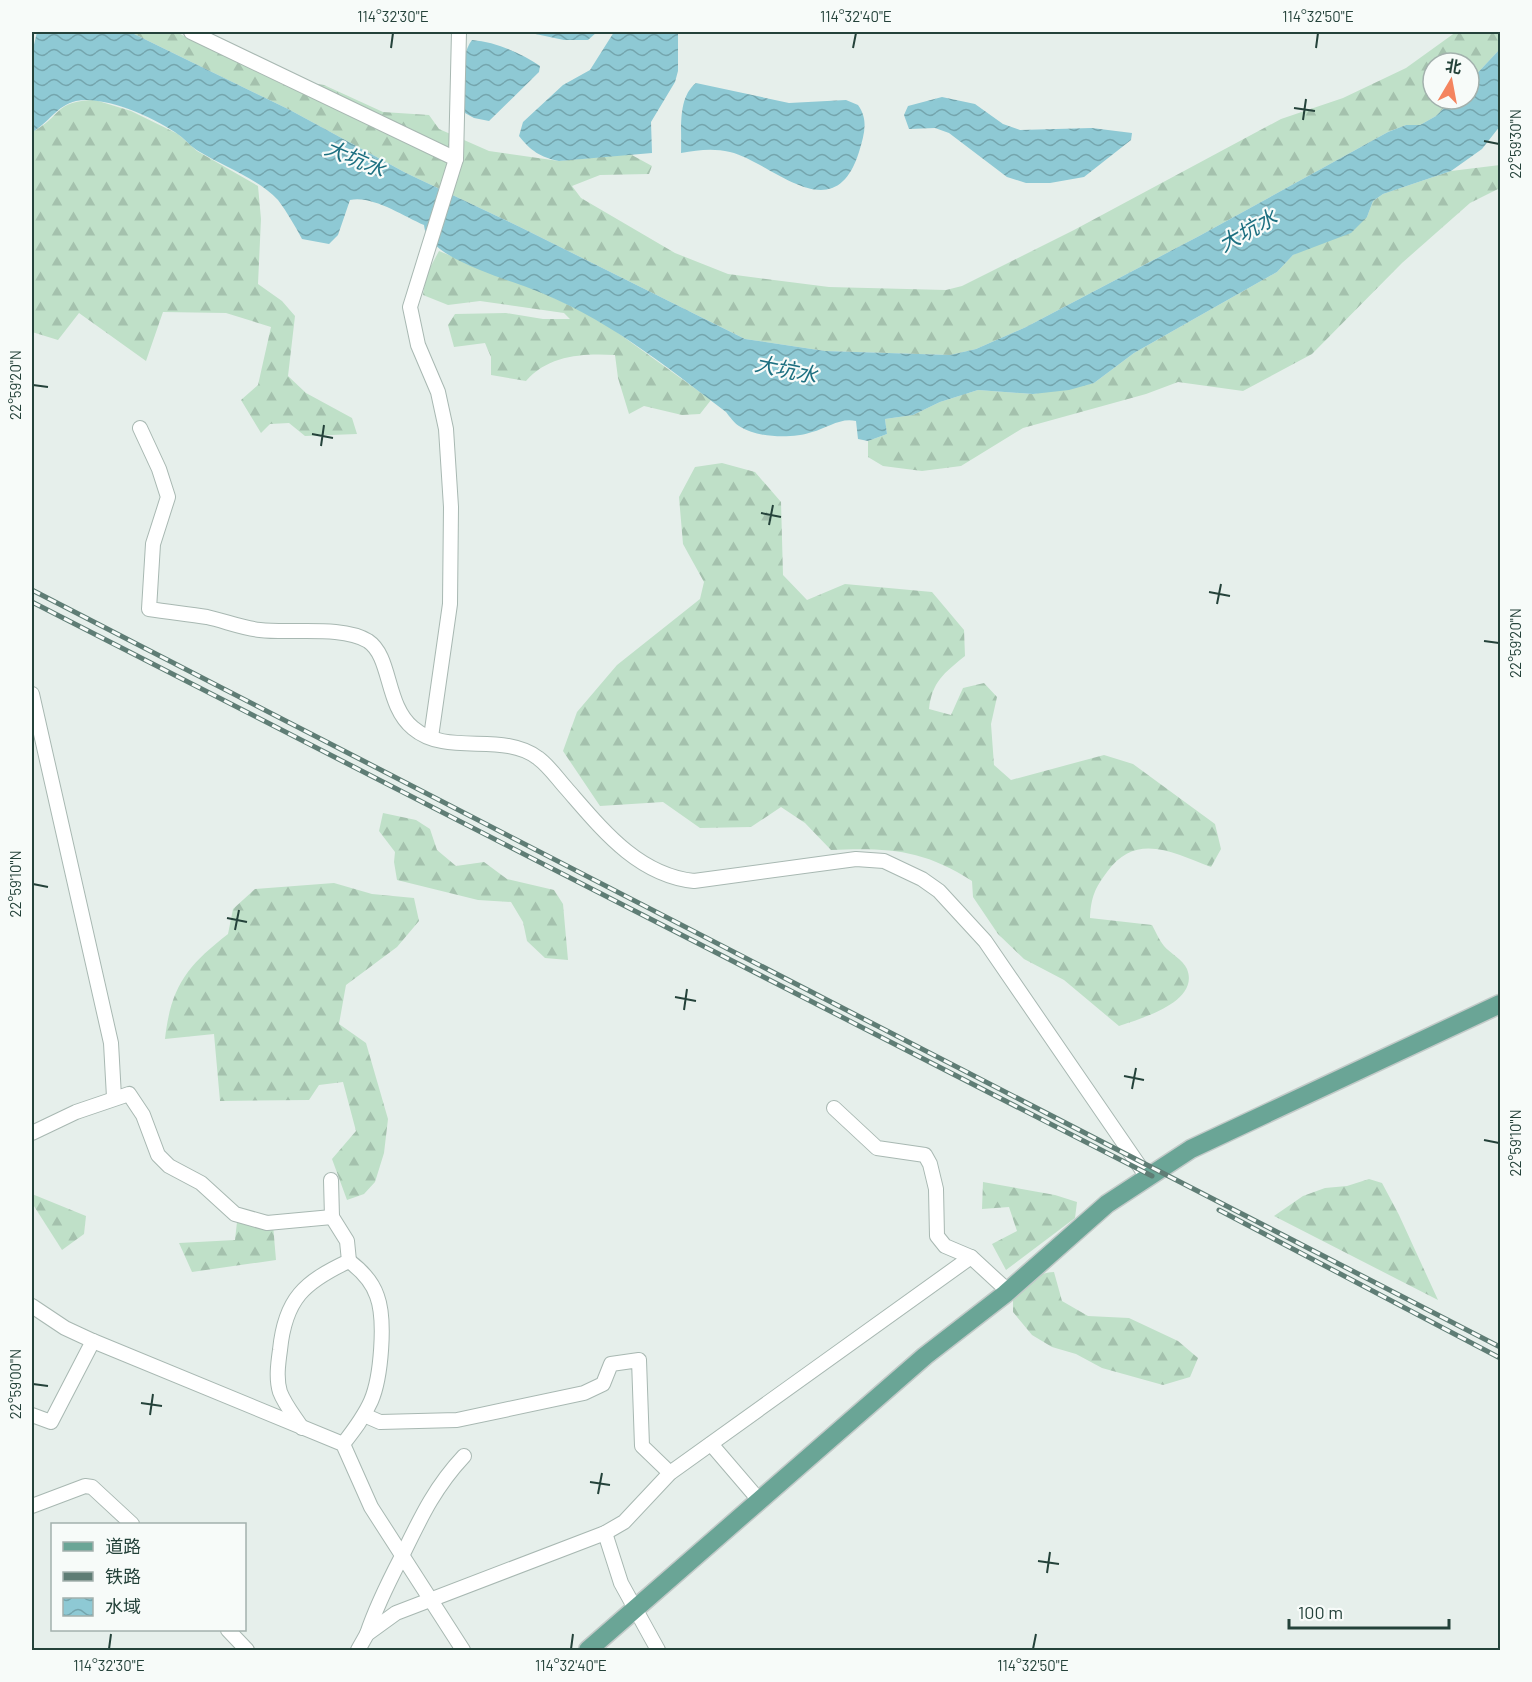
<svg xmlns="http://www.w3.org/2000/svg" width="1532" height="1682" font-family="Barlow,'Noto Sans SC',sans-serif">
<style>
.forest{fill:url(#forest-firs)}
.water{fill:url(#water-waves)}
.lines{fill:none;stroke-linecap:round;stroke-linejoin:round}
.minor-casing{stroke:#a8b8b2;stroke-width:16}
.major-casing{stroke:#c2cac8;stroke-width:21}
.minor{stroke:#fff;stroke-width:14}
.major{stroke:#6aa596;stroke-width:18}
.rail-casing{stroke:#5f7d75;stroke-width:5}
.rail{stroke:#f7fbf9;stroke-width:3;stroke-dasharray:9;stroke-linecap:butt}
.ticks{fill:none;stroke:#24423a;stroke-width:2}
.labels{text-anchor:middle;stroke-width:4.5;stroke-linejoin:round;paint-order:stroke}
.water-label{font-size:21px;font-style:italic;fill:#1c6f80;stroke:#f7fbf9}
.neatline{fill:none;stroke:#24423a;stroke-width:2}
.ticks-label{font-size:15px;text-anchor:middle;fill:#24423a}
</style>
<defs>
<pattern id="forest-firs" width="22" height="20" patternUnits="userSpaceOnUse" patternTransform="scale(1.5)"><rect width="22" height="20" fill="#bfe0c8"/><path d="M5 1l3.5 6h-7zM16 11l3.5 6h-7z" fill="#a4c1ad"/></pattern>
<pattern id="water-waves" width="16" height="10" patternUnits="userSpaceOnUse" patternTransform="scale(1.5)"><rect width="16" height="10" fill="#8ec9d4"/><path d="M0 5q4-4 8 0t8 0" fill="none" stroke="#74a5ad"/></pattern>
</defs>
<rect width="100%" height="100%" fill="#e6efeb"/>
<g class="forest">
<polygon points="130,32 176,32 284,85 310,83 324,85 383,112 429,115 439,129 489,151 559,161 630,154 652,166 649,174 600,175 572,186 581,198 675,253 728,274 829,287 946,290 962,286 1074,230 1281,119 1343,98 1406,68 1456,32 1500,32 1500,49 1469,82 1469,63 1433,63 1433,99 1453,99 1436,116 1420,125 1406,125 1388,132 1201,235 1026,327 976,349 950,355 825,351 745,339 522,228 406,173 290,110"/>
<path d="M 95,100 L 131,111 L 178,134 L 197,151 L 258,186 L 261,219 L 258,284 L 282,301 L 295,316 L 288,376 L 306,393 L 352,418 L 357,434 L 305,436 L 289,423 L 270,424 L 261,433 L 241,400 L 258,385 L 271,327 L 226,313 L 163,312 L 146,361 L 79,313 L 58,340 L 32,332 L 32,132 C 62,117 53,101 95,100 Z"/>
<polygon points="1500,165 1500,188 1470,203 1402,263 1312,354 1243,391 1178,382 1146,394 1023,428 961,466 922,471 883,466 868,457 868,441 887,434 885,419 913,415 940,402 978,390 1033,394 1094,383 1134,353 1277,272 1293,255 1367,217 1373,201 1383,194 1451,171"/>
<path d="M 439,251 L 548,295 L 600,320 L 711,400 L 700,414 L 682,415 L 644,406 L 629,414 L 618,378 L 615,355 C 584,353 548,355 526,381 L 491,375 L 491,357 L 485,343 L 454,347 L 448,325 L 455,314 L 506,313 L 543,319 L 570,319 L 564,313 L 480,301 L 448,305 L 423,295 L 426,275 Z"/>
<path d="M 722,463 L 755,472 L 781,502 L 783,575 L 807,600 L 845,584 L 932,592 L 964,630 L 965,656 C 944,673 932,682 929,709 L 951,715 L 963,688 L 984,683 L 997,697 L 991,724 L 994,765 L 1011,780 L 1104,755 L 1133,764 L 1215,824 L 1221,849 L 1211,867 C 1174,853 1136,831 1107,872 C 1095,888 1091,897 1090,918 L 1152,925 C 1156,932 1159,940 1164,946 C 1170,953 1183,960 1187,969 C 1200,1002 1142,1018 1119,1026 L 1064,980 L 1024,959 L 998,934 L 973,897 L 972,881 C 922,849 888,848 831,850 L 805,823 L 781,807 L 751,827 L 700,828 L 663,802 L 600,806 L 563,751 L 577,712 L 617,665 L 700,599 L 704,582 L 683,544 L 679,497 L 695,467 Z"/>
<polygon points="383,813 416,820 430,829 437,850 456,866 484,862 507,879 554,890 563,904 568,960 545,958 527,941 523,922 511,902 478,900 397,880 394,862 395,852 379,831"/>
<path d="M 334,883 L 372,894 L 414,898 L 419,921 L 397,947 L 346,985 L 339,1024 L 366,1043 L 388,1119 L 384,1153 L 375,1182 L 364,1194 L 347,1200 L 332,1159 L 356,1131 L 343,1082 L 319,1085 L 309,1100 L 220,1101 L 214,1034 L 165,1039 C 171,986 187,966 228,934 L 233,909 L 255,889 Z"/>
<polygon points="1369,1179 1382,1183 1399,1215 1438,1300 1274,1216 1303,1196 1325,1188 1347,1186"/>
<polygon points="983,1182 1055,1195 1077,1202 1075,1218 1006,1270 992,1244 1017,1231 1009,1207 982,1209"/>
<polygon points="32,1194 86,1216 84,1234 62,1250 32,1203"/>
<polygon points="237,1222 273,1225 276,1260 192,1272 179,1243 235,1240"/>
<path d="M 1054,1272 L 1062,1301 L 1088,1316 L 1129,1318 L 1178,1341 L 1198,1358 L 1190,1377 L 1163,1385 L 1102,1368 L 1076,1354 L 1052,1347 L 1032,1335 L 1013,1312 L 1013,1300 C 1026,1285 1033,1273 1054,1272 Z"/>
</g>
<g class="water">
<path d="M 37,32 L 130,32 L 290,110 L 406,173 L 522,228 L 745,339 L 825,351 L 950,355 L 976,349 L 1026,327 L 1201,235 L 1388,132 L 1406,125 L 1420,125 L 1436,116 L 1453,99 L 1469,99 L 1469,82 L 1500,49 L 1500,126 L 1482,149 L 1451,171 L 1383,194 L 1373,201 L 1367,217 L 1351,233 L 1293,255 L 1277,272 L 1134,353 L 1094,383 L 1069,390 L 1033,394 L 978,390 L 940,402 L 913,415 L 885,419 L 887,434 L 868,441 L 858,439 L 856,421 C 841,417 827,428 812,432 C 792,439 757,438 739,426 C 734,423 730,417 726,412 C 663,364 604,316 529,288 C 501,277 426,257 424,225 C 403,216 372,195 350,200 L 338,235 L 329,244 L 302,239 C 295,226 287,212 278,200 C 260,180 223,166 200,152 C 192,148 186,140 179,135 C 156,118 104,95 76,101 C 57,105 48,124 32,132 L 32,53 Z"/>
<polygon points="526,32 597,32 588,40 564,40"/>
<path d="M 614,32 L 678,32 L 678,71 L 675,82 L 651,122 L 652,153 L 559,161 C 540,157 531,151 519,136 L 523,122 L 563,85 L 590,70 Z"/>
<path d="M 472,40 C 496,42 521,53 540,66 L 539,72 L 489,121 L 474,118 L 465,113 C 465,91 458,58 472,40 Z"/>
<path d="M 696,83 L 789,103 L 846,100 L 858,105 C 869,120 864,135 859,152 C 834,232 772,162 730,152 C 713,148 698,150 681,153 C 682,130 677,98 696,83 Z"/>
<polygon points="942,97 975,104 1003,124 1020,130 1092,128 1132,133 1131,140 1084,177 1050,183 1026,183 1007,177 949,133 935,128 909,129 904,115 908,106"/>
</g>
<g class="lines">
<defs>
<g id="minor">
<polyline points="191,32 456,159"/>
<path d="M 140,428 L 159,469 L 168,497 L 153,544 L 149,609 C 168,612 188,614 207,617 C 225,621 242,628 260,630 C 290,634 342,625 368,641 C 392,657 385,705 413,728 C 447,757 503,731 538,758 C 549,766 557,778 566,788 C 601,828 637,875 694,881 L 856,859 L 884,861 L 922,879 L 939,891 L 985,941 L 1147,1177"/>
<polyline points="32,694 111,1043 114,1097"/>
<polyline points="431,737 450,604 451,507 446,429 438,392 418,345 410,307 456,159 459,32"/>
<polyline points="834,1108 877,1148 925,1155 930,1164 936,1189 937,1236 945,1246 971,1257 1008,1291"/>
<polyline points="32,1133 76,1112 129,1094 143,1115 158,1155 169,1166 201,1183 235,1214 267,1223 332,1217"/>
<polyline points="32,1306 65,1328 93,1341 343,1444 371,1507 463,1650"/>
<polyline points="32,1415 51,1422 93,1341"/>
<polyline points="364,1415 380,1422 457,1420 584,1393 603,1384 611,1364 639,1360 642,1446 670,1473"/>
<path d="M 302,1428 C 295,1417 285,1405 280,1392 C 276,1379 278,1364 280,1350 C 285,1299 304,1282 349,1261 L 347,1241 L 332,1217 L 331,1180"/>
<path d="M 343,1444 C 354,1430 364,1417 371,1401 C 381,1378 386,1320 377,1296 C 372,1281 361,1270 349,1261"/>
<polyline points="711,1444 759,1500"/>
<polyline points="32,1506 85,1486 92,1487 132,1524"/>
<polyline points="605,1533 621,1583 658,1650"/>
<polyline points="228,1630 247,1650"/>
<path d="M 367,1634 C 376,1607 388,1583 401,1558 C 420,1519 434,1488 464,1456"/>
<polyline points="358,1650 367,1634 396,1613 605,1533 624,1522 670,1473 971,1257"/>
</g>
<polyline id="major" points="588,1650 925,1356 1005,1294 1107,1204 1191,1149 1500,1004"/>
</defs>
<use href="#minor" class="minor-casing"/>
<use href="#major" class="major-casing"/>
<use href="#minor" class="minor"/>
<use href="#major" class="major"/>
<defs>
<g id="rail">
<polyline points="32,590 1500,1347"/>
<polyline points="32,602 1152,1176"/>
<polyline points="1219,1210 1500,1358"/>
</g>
</defs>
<use href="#rail" class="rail-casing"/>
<use href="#rail" class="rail"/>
</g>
<path class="ticks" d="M 391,48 L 393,33M 853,48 L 856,33M 1316,48 L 1318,33M 1294,108 L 1315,111M 1303,120 L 1306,99M 1484,141 L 1499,144M 33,385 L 48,387M 312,434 L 333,438M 321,446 L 324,425M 761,513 L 781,517M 769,525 L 773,505M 1209,592 L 1230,596M 1217,604 L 1221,584M 1484,641 L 1499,643M 33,884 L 48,887M 227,918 L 247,922M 235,930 L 239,910M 675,997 L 696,1001M 684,1010 L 687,989M 1124,1076 L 1144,1080M 1132,1089 L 1136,1068M 1484,1140 L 1499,1143M 33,1384 L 48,1386M 141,1403 L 162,1406M 150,1415 L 153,1394M 590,1482 L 610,1485M 598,1494 L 602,1473M 1038,1561 L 1059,1564M 1047,1573 L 1050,1552M 109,1649 L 111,1634M 571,1649 L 573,1634M 1033,1649 L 1036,1634"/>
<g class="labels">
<g class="water-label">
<text transform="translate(355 159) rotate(23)" y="7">大坑水</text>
<text transform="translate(1248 231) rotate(-29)" y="7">大坑水</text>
<text transform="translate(786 370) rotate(12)" y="7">大坑水</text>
</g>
</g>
<rect width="1532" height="1682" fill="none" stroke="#f7fbf9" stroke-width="66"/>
<rect x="51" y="1523" width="195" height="108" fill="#f7fbf9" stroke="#a3b1ad" stroke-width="1.5"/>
<rect x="63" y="1542" width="30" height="9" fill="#6aa596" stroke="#a3b1ad" stroke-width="1.5"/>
<text x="105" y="1553" font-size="18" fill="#24423a">道路</text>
<rect x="63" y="1572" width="30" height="9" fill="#5f7d75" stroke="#a3b1ad" stroke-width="1.5"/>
<text x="105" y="1583" font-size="18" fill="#24423a">铁路</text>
<rect x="63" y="1598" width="30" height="18" fill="url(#water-waves)" stroke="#a3b1ad" stroke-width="1.5"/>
<text x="105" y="1613" font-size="18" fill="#24423a">水域</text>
<g transform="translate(1451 81) rotate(10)"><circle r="28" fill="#f7fbf9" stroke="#a3b1ad" stroke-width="1.5"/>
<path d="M0-4.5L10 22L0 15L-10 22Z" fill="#f4845f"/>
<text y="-9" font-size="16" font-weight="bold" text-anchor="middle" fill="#24423a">北</text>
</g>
<path d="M1289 1619v9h160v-9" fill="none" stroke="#24423a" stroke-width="3"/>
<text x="1298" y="1619" font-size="18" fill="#24423a" stroke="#f7fbf9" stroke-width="4.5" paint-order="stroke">100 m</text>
<rect x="33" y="33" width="1466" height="1616" class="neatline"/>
<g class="ticks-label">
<text x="393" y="22">114°32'30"E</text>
<text x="856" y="22">114°32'40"E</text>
<text x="1318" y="22">114°32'50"E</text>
<text transform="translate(1516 144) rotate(-90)" y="5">22°59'30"N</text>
<text transform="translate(16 385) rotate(-90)" y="5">22°59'20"N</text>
<text transform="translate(1516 643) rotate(-90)" y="5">22°59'20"N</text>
<text transform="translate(16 884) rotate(-90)" y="5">22°59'10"N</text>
<text transform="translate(1516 1143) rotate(-90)" y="5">22°59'10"N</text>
<text transform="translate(16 1384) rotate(-90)" y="5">22°59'00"N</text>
<text x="109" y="1671">114°32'30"E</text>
<text x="571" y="1671">114°32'40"E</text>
<text x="1033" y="1671">114°32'50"E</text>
</g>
</svg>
